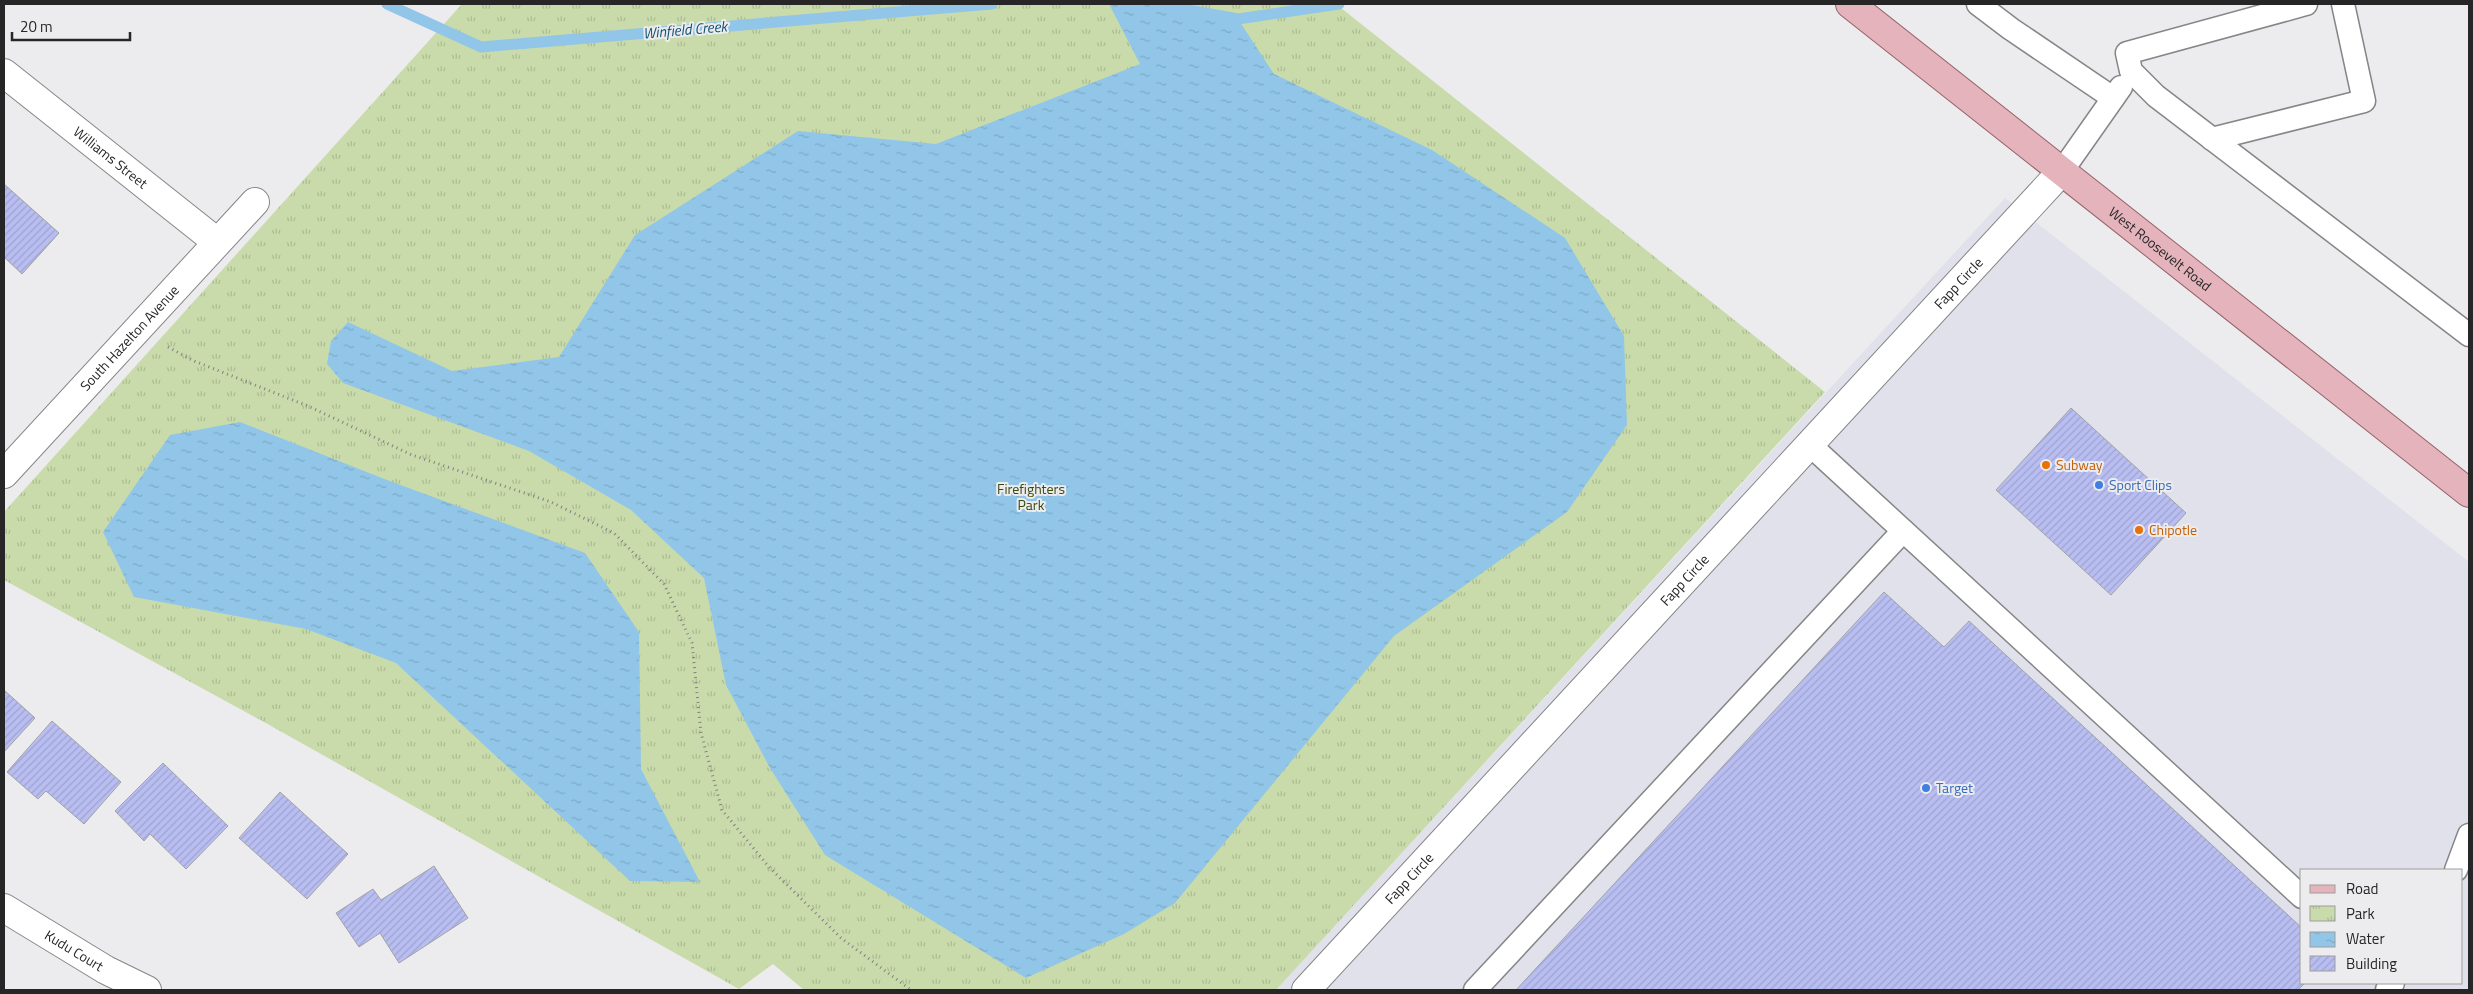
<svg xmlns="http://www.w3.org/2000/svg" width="2473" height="994" font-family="'Titillium Web',sans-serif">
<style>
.built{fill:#e0e1ea;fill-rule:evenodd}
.park{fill:url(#park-tufts)}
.water{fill:url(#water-ripples)}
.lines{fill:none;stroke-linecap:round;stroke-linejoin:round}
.stream{stroke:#91c6e8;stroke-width:11}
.building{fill:url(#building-hatch);stroke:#a1a2a3}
.lane-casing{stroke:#868688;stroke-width:25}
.street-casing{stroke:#868688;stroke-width:30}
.primary-casing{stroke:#966169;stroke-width:30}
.path{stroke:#818183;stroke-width:3;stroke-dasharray:1 4;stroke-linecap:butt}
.lane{stroke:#fff;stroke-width:22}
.street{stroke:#fff;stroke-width:28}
.primary{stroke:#e5b3bb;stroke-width:28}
.food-dot{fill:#e8710a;stroke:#ececee;stroke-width:2}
.shop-dot{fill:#3f7fe0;stroke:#ececee;stroke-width:2}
.labels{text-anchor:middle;stroke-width:4;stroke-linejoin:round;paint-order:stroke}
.street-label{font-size:14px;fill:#262627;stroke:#ececee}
.food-label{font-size:14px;fill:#c56008;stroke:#ececee;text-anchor:start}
.shop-label{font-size:14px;fill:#366cbe;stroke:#ececee;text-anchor:start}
.park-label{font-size:14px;fill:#38480e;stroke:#ececee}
.water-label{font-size:15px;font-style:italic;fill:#105072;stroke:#ececee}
</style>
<defs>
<pattern id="park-tufts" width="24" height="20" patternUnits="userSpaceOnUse" patternTransform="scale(1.25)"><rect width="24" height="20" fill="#c9dbaa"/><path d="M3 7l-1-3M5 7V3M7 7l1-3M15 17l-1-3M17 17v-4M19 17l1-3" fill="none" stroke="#acbc92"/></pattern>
<pattern id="water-ripples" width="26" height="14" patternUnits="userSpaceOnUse" patternTransform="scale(1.25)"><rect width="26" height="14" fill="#91c6e8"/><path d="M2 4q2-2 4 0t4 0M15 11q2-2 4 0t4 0" fill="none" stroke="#7daac7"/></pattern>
<pattern id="building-hatch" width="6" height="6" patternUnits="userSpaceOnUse" patternTransform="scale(1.25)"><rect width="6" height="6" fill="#b9bef2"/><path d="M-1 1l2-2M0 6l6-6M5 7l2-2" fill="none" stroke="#9fa3d0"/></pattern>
</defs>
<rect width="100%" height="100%" fill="#ececee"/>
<path class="built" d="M 2005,198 L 2469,562 L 2469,990 L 1276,990 ZM 2302,870 L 2462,870 L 2462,983 L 2302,983 Z"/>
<polygon class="park" points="462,4 1336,4 1825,392 1276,990 804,990 773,964 739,989 264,722 4,580 4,512"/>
<g class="water">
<polygon points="1109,4 1155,4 1238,19 1274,74 1432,150 1565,238 1624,336 1627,425 1567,512 1394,636 1175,903 1124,934 1026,978 825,855 770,768 726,685 704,578 631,510 529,451 343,383 327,364 331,341 348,322 452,371 559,357 635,235 798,131 936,144 1140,64"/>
<polygon points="240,422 387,480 585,553 639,632 641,769 700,882 630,881 396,663 306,629 134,597 103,532 170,435"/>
</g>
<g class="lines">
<g class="stream">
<polyline points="387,4 481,47 992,4"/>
<polyline points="1155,4 1238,19 1339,4"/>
</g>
</g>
<g class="building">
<polygon points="4,184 59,233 22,274 4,257"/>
<polygon points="2071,408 2186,513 2111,595 1996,490"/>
<polygon points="1884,592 1944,647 1969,621 2302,928 2302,983 2305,983 2298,990 1516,990"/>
<polygon points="4,690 35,718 4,752"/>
<polygon points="52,721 121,782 84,824 46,791 38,799 7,772"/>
<polygon points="163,763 228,826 186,869 150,834 144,841 115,811"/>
<polygon points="280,792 348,854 307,899 239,838"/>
<polygon points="434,866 468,918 399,963 380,933 359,947 336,913 373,889 381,900"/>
</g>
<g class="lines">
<defs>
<g id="lane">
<polyline points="1978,4 2011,29 2113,98"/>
<polyline points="2306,4 2127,53 2131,71 2156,96 2469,335"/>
<polyline points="2212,139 2364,101 2343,4"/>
<polyline points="2062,171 2121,87"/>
<polyline points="1810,445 2302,897"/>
<polyline points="2456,870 2469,835"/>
<polyline points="1475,990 1903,531"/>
<polyline points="2387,990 2393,983"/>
</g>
<g id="street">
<path id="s1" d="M 4,73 L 217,242"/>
<path id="s2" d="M 4,474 L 255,202"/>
<path id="s3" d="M 4,908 L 106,970 L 147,990"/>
<path id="s4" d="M 1306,990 L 2062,171"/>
</g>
<g id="primary">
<path id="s5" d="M 1850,4 L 2469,493"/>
</g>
</defs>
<use href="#lane" class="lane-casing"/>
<use href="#street" class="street-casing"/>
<use href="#primary" class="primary-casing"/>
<polyline class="path" points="168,347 194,361 308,406 412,455 551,502 614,533 664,584 692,643 701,733 722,810 769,867 841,938 911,990"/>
<use href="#lane" class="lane"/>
<use href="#street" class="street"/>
<use href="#primary" class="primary"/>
</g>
<g class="food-dot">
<circle cx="2046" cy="465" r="5"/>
<circle cx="2139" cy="530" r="5"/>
</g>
<g class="shop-dot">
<circle cx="2099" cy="485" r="5"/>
<circle cx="1926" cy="788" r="5"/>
</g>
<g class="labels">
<g class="street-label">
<text dy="5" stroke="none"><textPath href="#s1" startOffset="136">Williams Street</textPath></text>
<text dy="5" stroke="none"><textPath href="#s5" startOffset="395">West Roosevelt Road</textPath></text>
<text dy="5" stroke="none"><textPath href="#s4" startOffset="962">Fapp Circle</textPath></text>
<text dy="5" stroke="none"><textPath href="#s2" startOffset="185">South Hazelton Avenue</textPath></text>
<text dy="5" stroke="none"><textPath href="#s4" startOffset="558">Fapp Circle</textPath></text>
<text dy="5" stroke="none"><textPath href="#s4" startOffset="152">Fapp Circle</textPath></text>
<text dy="5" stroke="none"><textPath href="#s3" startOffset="82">Kudu Court</textPath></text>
</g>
<g class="food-label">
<text x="2056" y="470">Subway</text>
<text x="2149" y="535">Chipotle</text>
</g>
<g class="shop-label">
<text x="2109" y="490">Sport Clips</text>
<text x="1936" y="793">Target</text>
</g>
<g class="park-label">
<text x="1031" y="494">Firefighters<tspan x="1031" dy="16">Park</tspan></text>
</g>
<g class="water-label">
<text transform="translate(685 30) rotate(-5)" y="5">Winfield Creek</text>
</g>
</g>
<rect width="2473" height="994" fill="none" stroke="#262627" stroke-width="10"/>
<rect x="2300" y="869" width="162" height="115" fill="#ececee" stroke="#9d9d9e"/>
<rect x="2310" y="885" width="25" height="8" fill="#e5b3bb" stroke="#9d9d9e"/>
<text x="2346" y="894" font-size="15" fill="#262627">Road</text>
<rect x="2310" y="906" width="25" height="15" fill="url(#park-tufts)" stroke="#9d9d9e"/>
<text x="2346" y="919" font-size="15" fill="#262627">Park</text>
<rect x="2310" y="932" width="25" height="15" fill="url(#water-ripples)" stroke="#9d9d9e"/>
<text x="2346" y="944" font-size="15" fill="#262627">Water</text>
<rect x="2310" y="956" width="25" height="15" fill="url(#building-hatch)" stroke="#9d9d9e"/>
<text x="2346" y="969" font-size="15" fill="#262627">Building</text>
<path d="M12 32v8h118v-8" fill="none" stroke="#262627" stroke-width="2.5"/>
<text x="20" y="32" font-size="15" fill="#262627" stroke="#ececee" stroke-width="4" paint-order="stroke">20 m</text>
</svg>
